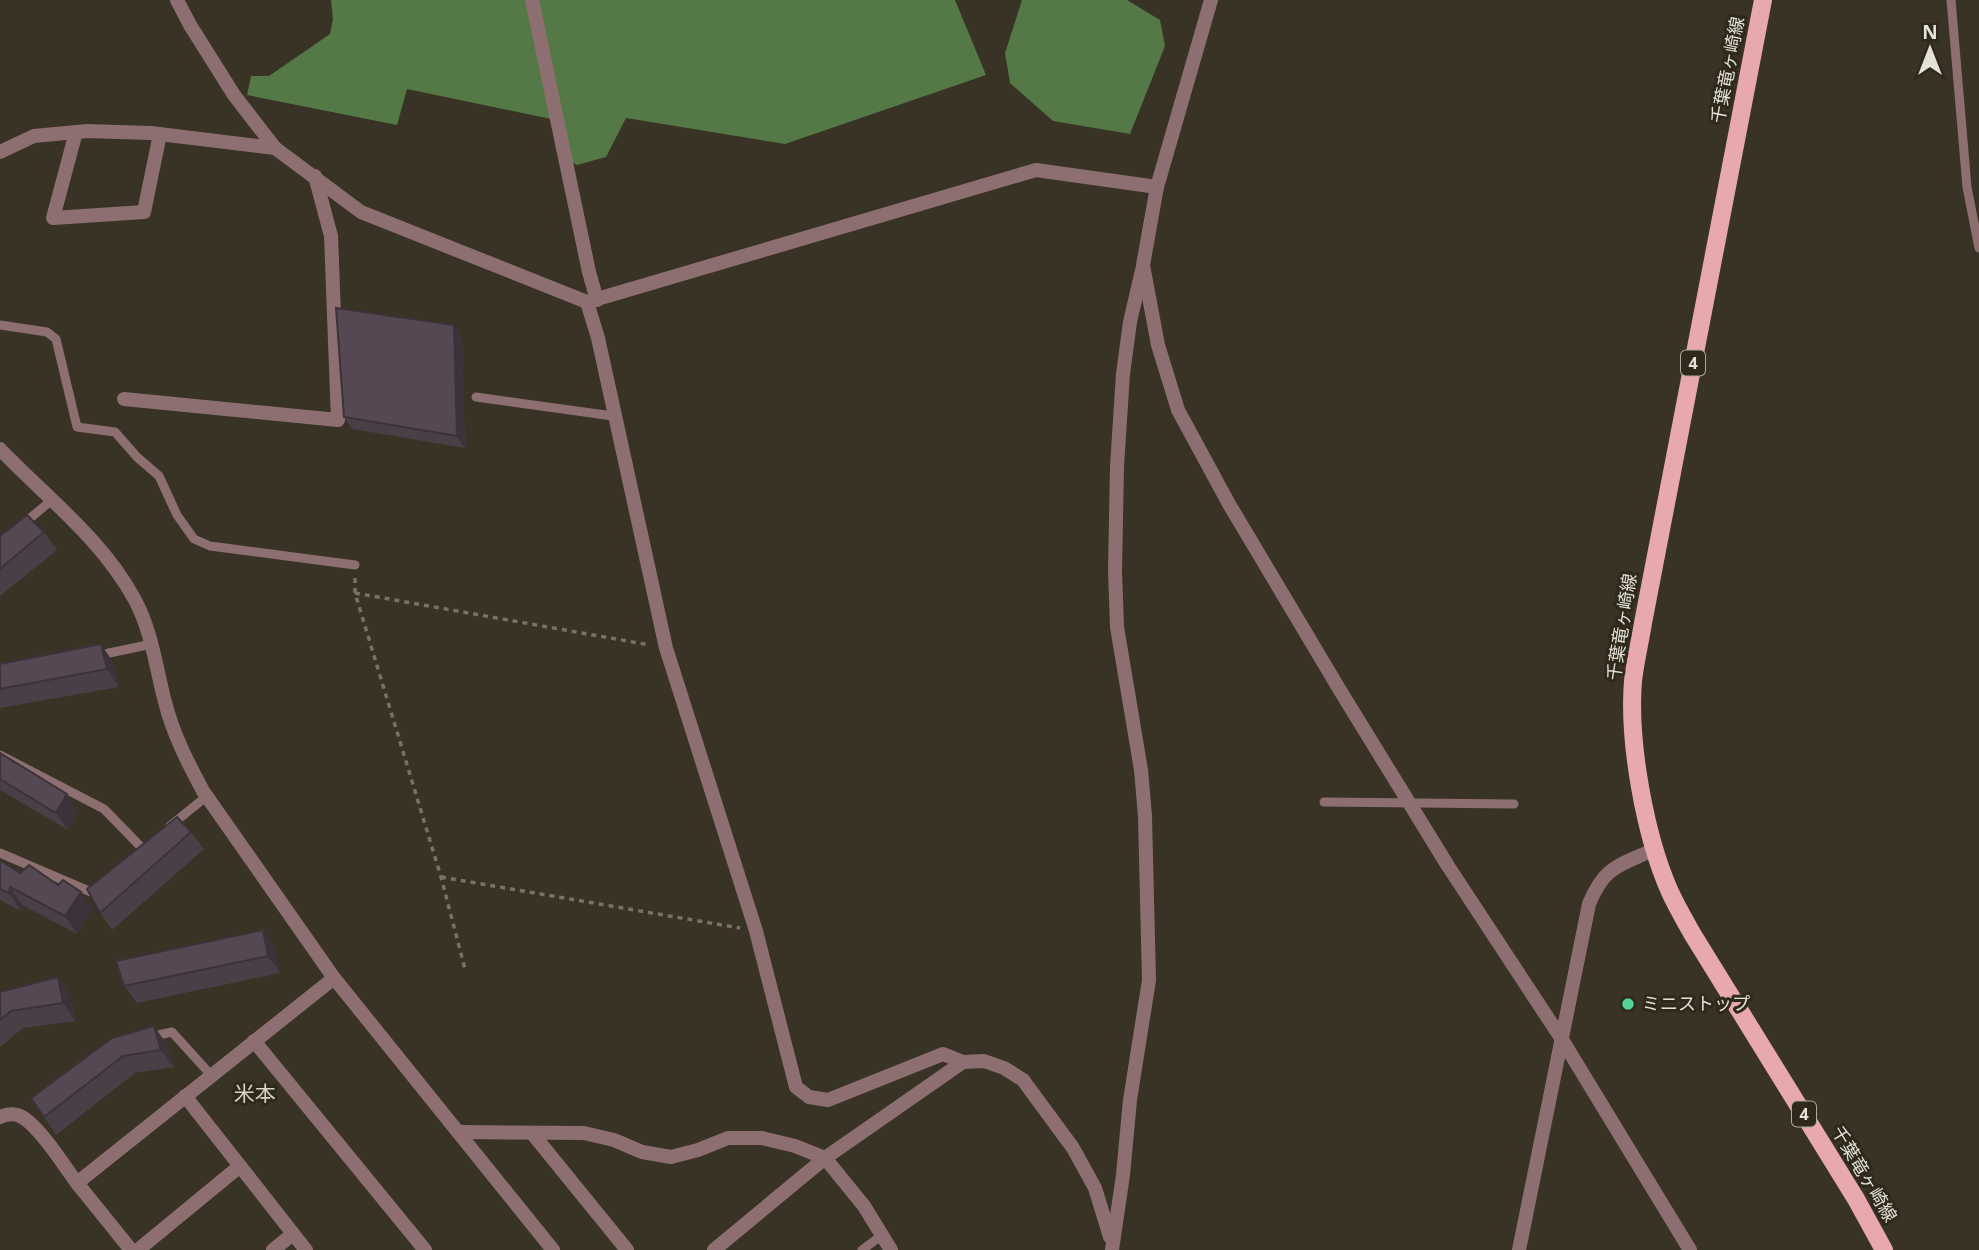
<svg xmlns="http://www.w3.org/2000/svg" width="1979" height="1250" font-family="'Open Sans','Noto Sans JP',sans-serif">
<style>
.forest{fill:#547846}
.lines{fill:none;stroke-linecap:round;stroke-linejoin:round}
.path{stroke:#767266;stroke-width:3.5;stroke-dasharray:5 5;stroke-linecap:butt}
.service{stroke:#8e6f71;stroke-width:9}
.minor{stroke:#8e6f71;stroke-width:14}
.tertiary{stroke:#8e6f71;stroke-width:14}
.primary{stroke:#e7a9ae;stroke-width:18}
.wall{fill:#4a3e47}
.shaded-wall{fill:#3c3239}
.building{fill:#564852;stroke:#3c3239;stroke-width:2}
.poi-dot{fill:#55d395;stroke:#2e291b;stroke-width:2.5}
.labels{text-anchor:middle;stroke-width:6;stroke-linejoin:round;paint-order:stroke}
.shield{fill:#2e291b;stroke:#adaa9f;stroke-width:2}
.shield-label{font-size:16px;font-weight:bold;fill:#e4e1d8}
.street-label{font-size:18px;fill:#e4e1d8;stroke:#2e291b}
.poi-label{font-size:18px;fill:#e4e1d8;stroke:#2e291b;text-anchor:start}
.quarter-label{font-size:21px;fill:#d8d2c0;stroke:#2e291b}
</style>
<rect width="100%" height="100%" fill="#383325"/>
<g class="forest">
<polygon points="331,0 955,0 986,75 785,144 626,118 606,157 577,165 557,154 551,119 407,89 397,125 247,95 251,76 269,76 330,34 333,19"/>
<polygon points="1022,0 1127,0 1160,20 1165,46 1130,134 1053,121 1010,83 1005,53"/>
</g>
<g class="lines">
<g class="path">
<polyline points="355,578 355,593 441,877 465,969"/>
<polyline points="355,593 650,645"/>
<polyline points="441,877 740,928"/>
</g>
<g class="service">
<polyline points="1951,0 1967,187 1979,248"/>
<polyline points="0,325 47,332 56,339 77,427 115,432 137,457 159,476 177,515 194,539 210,546 355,565"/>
<polyline points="476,397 613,416"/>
<polyline points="22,525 53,499"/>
<polyline points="95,656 152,644"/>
<polyline points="0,755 104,809 143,849"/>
<polyline points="1324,802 1514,804"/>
<polyline points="170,826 207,796"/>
<polyline points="0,853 91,892 98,887"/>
<polyline points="149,1037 172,1032 211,1075"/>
<polyline points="862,1250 882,1235"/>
</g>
<g class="minor">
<polyline points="177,0 190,25 234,95 275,148 361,212 587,302 1036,170 1157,187"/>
<polyline points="532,0 589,272 597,300"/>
<polyline points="1211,0 1157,187 1143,265 1158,345 1178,410 1229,504 1341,692 1448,866 1561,1038 1690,1250"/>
<polyline points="76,132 53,218 144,212 160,134"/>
<polyline points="0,152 34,136 87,131 151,133 275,148"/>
<polyline points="587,302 598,338 666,648 756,931 796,1087 809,1097 828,1100 943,1054 963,1062"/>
<polyline points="124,399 338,420 331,236 315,176"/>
<polyline points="254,1041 425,1250"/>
<polyline points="185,1096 306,1250"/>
<path d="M 0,1117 C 7,1114 15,1113 22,1117 C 39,1126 65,1167 77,1183 L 334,978"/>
<polyline points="458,1132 584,1133 614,1140 642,1152 671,1157 698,1150 728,1138 762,1138 795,1146 825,1158 864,1206 891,1250"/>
<polyline points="532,1133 627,1250"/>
<polyline points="77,1183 131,1250"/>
<polyline points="138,1250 240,1166"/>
<polyline points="273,1250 293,1234"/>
<polyline points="714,1250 825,1158 963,1062 984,1061 1004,1068 1023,1080 1073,1148 1095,1188 1110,1237"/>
<polyline points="1112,1250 1123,1175 1130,1100 1149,980 1145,816 1141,770 1117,627 1115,571 1117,466 1123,374 1130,322 1142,270"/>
</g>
<g class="tertiary">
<path d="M 0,449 C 47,498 102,539 135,600 C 152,632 156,668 165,702 C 173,734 188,763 203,791 L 334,978 L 553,1250"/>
<path d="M 1519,1250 L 1589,904 C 1605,865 1619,866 1655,849"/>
</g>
<path class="primary" d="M 1763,0 L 1643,623 C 1640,642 1635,662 1633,681 C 1628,742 1645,836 1670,892 C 1677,907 1685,921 1693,935 L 1856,1199 L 1884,1250"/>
</g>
<g class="wall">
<polygon points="454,325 462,337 465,448 352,429 344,417"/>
<polygon points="44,532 57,550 0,596 0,536"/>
<polygon points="113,662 119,687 0,708 0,664"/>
<polygon points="0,753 79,812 68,830 0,790"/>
<polygon points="191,832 204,849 112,930 100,913"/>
<polygon points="0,860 20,873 93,909 77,934 22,905 21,911 0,900"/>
<polygon points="275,947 280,973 137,1003 124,986"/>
<polygon points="58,977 70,995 75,1021 23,1028 0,1047 0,992"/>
<polygon points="112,1038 166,1043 174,1067 135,1073 56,1135 44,1117"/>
</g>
<g class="shaded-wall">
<polygon points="454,325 462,337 465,448 457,436"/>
<polygon points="101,644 113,662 119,687 107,669"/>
<polygon points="67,794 79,812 68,830 56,813"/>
<polygon points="10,887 22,905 21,911 9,893"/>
<polygon points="81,892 93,909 77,934 65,916"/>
<polygon points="263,930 275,947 280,973 268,956"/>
<polygon points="58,977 70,995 75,1021 63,1003"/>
<polygon points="154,1026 166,1043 174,1067 161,1050"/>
</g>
<g class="building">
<polygon points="336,308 454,325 457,436 344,417"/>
<polygon points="27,515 44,532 0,569 0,536"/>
<polygon points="101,644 107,669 0,689 0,664"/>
<polygon points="0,753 67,794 56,813 0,779"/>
<polygon points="177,817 191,832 100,913 87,889"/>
<polygon points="0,860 20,873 29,865 58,885 63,880 81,892 65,916 10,887 9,893 0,889"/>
<polygon points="263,930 268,956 124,986 116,961"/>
<polygon points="58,977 63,1003 11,1011 0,1020 0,992"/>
<polygon points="154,1026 161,1050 123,1056 44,1117 31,1098 112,1038"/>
</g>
<circle class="poi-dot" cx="1628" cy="1004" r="7"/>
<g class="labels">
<g class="shield">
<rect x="1681" y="350.5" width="24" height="25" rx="5"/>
<rect x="1792" y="1101.5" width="24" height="25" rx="5"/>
</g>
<g class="shield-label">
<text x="1693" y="369">4</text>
<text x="1804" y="1120">4</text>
</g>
<g class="street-label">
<text transform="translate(1728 70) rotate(-79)" y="6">千葉竜ヶ崎線</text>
<text transform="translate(1622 627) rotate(-81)" y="6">千葉竜ヶ崎線</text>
<text transform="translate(1864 1174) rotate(59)" y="6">千葉竜ヶ崎線</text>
</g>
<g class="poi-label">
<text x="1642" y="1010">ミニストップ</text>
</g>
<g class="quarter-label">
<text x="255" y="1101">米本</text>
</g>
</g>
<g transform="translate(1930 49)" stroke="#2e291b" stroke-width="5" paint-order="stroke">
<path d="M0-5L12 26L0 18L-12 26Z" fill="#e4e1d8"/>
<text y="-10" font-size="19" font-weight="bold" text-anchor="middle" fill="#e4e1d8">N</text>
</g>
</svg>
